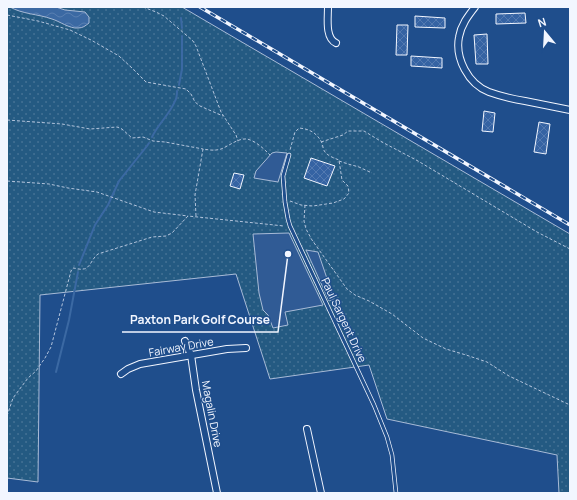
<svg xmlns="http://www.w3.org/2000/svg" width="577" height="500" font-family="Manrope,sans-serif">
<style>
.green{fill:url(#green-dots);stroke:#a8bbd7}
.parking{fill:#305b95;stroke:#a8bbd7}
.water{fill:url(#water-waves);stroke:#a8bbd7}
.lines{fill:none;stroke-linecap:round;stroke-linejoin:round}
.stream{stroke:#3b69a3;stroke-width:2}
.building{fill:url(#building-cross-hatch);stroke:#f2f6ff}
.lane-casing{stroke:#f2f6ff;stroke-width:4.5}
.street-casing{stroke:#f2f6ff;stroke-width:8}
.path{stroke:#b3c4dc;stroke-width:1;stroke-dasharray:3 2;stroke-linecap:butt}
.lane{stroke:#1f4e8c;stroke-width:3}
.street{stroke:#1f4e8c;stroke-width:6}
.rail-casing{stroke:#f2f6ff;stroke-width:3.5}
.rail{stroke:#1f4e8c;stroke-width:2;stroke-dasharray:6;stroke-linecap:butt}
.labels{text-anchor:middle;stroke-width:3;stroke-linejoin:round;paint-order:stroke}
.street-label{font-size:11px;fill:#f2f6ff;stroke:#1f4e8c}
.leader{fill:none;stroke:#f2f6ff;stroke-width:1.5}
.callout-dot{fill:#f2f6ff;stroke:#1f4e8c;stroke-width:1.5}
.callout-label{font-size:12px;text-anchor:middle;font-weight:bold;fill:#f2f6ff;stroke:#1f4e8c;stroke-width:3;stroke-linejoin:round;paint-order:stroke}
</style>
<defs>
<pattern id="green-dots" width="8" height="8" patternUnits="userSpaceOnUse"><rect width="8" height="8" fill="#245a82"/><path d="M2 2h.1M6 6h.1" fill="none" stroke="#447295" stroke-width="1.8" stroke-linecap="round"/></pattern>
<pattern id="water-waves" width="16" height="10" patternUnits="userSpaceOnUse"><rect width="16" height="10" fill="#3b69a3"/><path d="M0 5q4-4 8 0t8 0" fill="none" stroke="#587fb1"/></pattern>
<pattern id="building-cross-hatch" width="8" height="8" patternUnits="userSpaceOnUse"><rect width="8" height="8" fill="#3563a3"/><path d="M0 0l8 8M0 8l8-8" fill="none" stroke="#537ab1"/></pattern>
</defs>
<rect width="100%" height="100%" fill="#1f4e8c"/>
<polygon class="green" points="7,7 182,7 570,234 570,493 559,493 557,455 387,419 369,365 270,379 236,274 40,295 38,482 7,478"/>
<g class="parking">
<polygon points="276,152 287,153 278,182 254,178 256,171 272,153"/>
<polygon points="289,233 323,305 285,312 288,325 273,328 268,315 263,310 259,293 253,234"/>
<polygon points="306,250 318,252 334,299 329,301"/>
</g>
<path class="water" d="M 10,7 L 56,7 L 65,10 L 85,12 L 89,17 L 89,23 C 85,26 83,28 78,28 C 70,29 59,21 52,19 C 38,14 22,14 10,7 Z"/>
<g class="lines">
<g class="stream">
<polyline points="181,18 182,28"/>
<polyline points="179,85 182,69 182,36"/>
<path d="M 152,137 C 158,124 170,114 175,101 C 177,98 177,94 177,91"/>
<polyline points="79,265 95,225 108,205 119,181 147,146 149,143"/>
<polyline points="56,372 69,320 78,272"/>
</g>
</g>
<g class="building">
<polygon points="525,13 526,23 496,24 496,14"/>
<polygon points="415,16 445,18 445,28 415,27"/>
<polygon points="397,25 408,25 407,55 396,55"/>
<polygon points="487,34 488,64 476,64 474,35"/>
<polygon points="411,56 442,58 442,68 411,66"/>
<polygon points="484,111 495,113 493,132 482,131"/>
<polygon points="539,122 550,124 546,154 534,152"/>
<polygon points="311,158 335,166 327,186 304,178"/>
<polygon points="234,173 244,175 240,189 230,186"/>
</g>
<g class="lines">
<defs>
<polyline id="lane" points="289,155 283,176 285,202 288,219 290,226 374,405 387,437 392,455 396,493"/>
<g id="street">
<path d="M 328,7 C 328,18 325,38 336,43"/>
<path d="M 475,7 C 468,16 461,25 459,37 C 455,58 468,84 489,92 C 500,96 513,99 525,101 C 540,104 555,107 570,110"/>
<polyline points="185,341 191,355 196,390 217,493"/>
<polyline points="121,374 128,369 140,364 227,349 246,348"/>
<polyline points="307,429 321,493"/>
</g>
</defs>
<use href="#lane" class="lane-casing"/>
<use href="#street" class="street-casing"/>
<g class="path">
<polyline points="143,7 156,12 164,16 193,41 196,46 221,112 236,135 238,141"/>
<polyline points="7,15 38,21 70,30 91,40 119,56 132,68 146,82 186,89 191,94 195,102 200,106 223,116"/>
<polyline points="7,120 62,124 90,129 117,127 122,129 132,138 143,137 153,141 165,142 203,149"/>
<polyline points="321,142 343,135 348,131 364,131 382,142 418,161 537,232 570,249"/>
<polyline points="339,161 348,164 359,167 372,173"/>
<polyline points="7,181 49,184 68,188 97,192 154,212 188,216"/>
<path d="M 290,201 L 301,205 L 313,206 L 333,203 L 344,199 L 349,193 L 348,186 L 342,180 L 339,160 C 334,158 328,156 325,152 C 323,150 323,146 322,143 C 317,133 310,129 299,128 L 295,132 L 290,150"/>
<polyline points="305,205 304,221 306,229 312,240 347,289 355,295 369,301 392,314 423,338 446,349 466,355 487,362 509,376 570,405"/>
<path d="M 196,216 L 195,195 L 203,149 C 209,150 215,151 221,149 C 229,146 238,138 247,139 C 256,141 264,149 270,155"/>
<path d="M 7,416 L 13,398 L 28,378 L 36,371 L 45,358 L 51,347 L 71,271 L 73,268 C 76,268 80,270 83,269 C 90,269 92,258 98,254 L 152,237 L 166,236 L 172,233 L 188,216 L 284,226"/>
</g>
<use href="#lane" class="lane"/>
<use href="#street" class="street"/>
<defs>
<polyline id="rail" points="200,7 570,225"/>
</defs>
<use href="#rail" class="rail-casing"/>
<use href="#rail" class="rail"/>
</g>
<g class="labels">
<g class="street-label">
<text transform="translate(344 320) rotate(65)" y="4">Paul Sargent Drive</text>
<text transform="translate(181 347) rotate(-10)" y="4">Fairway Drive</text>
<text transform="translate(212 414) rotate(79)" y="4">Magalin Drive</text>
</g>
</g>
<path class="leader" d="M288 254L278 332H122"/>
<circle class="callout-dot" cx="288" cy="254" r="4"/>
<g class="callout-label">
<text x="200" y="324">Paxton Park Golf Course</text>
</g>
<rect width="577" height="500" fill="none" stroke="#f2f6ff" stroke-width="16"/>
<g transform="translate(545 32) rotate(342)" stroke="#1f4e8c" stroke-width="3" paint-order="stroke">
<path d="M0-3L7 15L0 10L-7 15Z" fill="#f2f6ff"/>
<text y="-6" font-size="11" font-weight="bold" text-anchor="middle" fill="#f2f6ff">N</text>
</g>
</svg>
